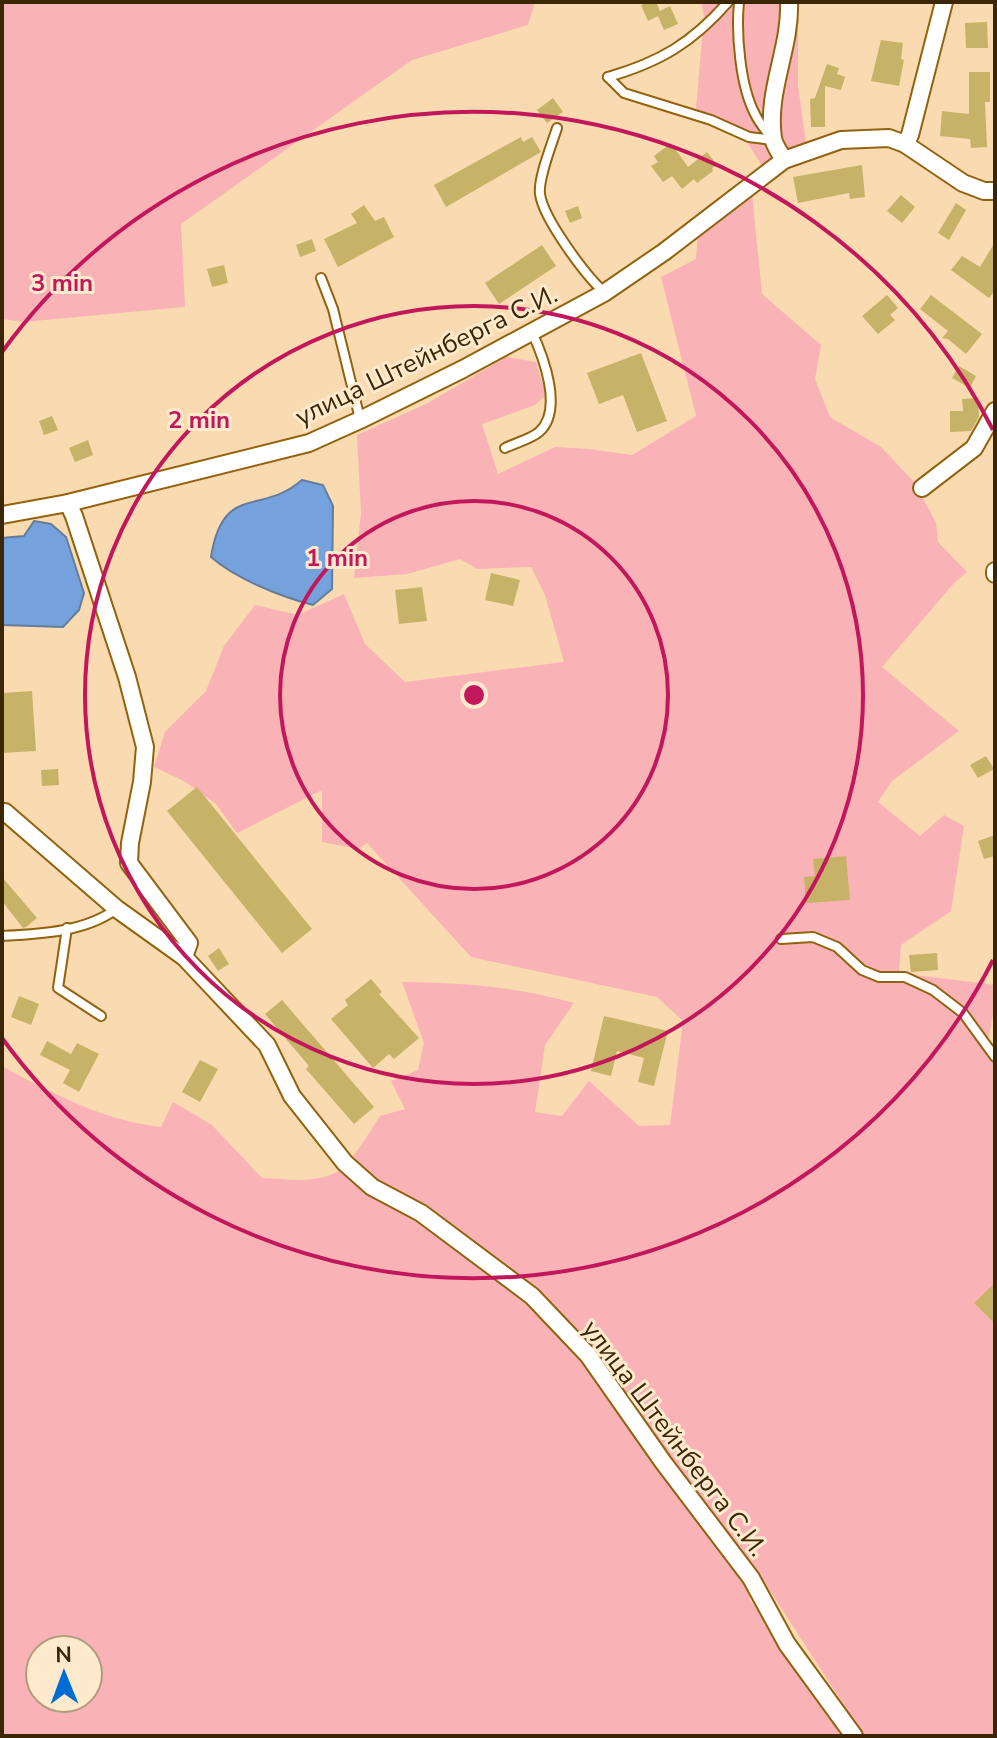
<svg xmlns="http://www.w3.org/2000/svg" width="997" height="1738" font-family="'Nunito Sans',sans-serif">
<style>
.green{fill:#f9b3b7;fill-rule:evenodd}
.water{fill:#75a2dc;stroke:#647d9c;stroke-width:2}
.building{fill:#c7b367}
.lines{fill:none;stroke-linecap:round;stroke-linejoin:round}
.lane-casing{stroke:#92630d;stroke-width:12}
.street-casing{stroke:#92630d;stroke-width:20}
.lane{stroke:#fff;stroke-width:8}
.street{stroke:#fff;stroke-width:16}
.ring{fill:none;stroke:#c2185b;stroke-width:4}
.labels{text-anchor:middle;stroke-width:6;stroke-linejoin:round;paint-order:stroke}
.street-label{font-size:26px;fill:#3b2606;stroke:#ffeacd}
.centre{fill:#c2185b;stroke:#ffeacd;stroke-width:4}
.ring-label{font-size:24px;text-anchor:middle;font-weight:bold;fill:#c2185b;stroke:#ffeacd;stroke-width:6;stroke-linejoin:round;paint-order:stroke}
</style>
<rect width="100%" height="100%" fill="#fadab0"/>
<g class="green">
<polygon points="2,2 535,2 528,25 412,60 181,224 185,307 23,322 2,319"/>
<polygon points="701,2 798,2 798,85 806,144 762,166 747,142 695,119 704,17"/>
<path d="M 752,193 L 762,294 L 821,345 L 815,379 L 830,417 L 881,447 L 915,483 L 936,523 L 938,542 L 967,572 L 955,582 L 882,667 L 959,731 L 892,781 L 878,802 L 920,836 L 944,815 L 964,826 L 951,911 L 901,945 L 899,973 L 995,985 L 995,1004 L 988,1041 L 995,1048 L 995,1736 L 864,1736 L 765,1583 L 749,1598 L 843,1736 L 2,1736 L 2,1066 C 51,1093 105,1121 161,1127 L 173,1102 L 212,1125 L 262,1178 C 286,1179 315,1184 337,1172 C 352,1163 370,1131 380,1116 L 405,1109 L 391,1081 L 418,1070 L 424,1043 L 402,982 C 466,983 511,986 574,1003 L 545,1045 L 535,1112 L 562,1116 L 589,1081 L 639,1126 L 670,1125 L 683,1021 L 657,997 L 471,957 L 367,843 L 358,849 L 322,842 L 322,790 L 237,833 L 216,804 L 184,781 L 154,767 L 165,732 L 206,691 L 224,646 L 255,605 L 298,615 L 344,594 L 365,644 L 405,682 L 564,662 L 545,595 L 531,567 L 477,569 L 460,559 L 407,574 L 354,578 L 361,513 L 357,435 L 428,403 L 506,357 L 536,362 L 546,395 L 535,405 L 482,424 L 498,474 L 555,447 L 590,449 L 632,455 L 696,416 L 661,277 L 696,259 L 698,231 ZM 40,1650 L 88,1650 L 88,1698 L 40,1698 Z"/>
</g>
<g class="water">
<path d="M 302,480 L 323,485 L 333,506 L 332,589 L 313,605 C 282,597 236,579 211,557 C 223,482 261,516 302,480 Z"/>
<polygon points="34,521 51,524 66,537 84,593 79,610 63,627 2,625 2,538 24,536"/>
</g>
<g class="building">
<polygon points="648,2 656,2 660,11 670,6 678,24 664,30 658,16 648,21 641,5"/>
<polygon points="987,22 988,48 966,48 965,23"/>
<polygon points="881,40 903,43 901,59 904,60 899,86 871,81"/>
<polygon points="827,64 839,68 837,74 845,77 841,90 825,86 825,127 811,127 810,99 815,98"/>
<polygon points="969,72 990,72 990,102 985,102 987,147 971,148 970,139 940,136 942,111 969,114"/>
<polygon points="553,98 563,112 547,123 537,110"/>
<polygon points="521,137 523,142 532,137 541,152 446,207 434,185"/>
<polygon points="671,143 688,167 707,152 717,165 712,168 713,171 697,183 694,179 682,189 672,176 663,182 651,166 658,162 654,156"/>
<polygon points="862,165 865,197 850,199 849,193 798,203 793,177"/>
<polygon points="901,195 915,207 902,223 887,211"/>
<polygon points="956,203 966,210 949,240 938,233"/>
<polygon points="364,205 375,221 384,217 394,237 338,267 324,239 357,223 351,214"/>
<polygon points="578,206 582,218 570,223 565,211"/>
<polygon points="312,239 316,251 300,257 296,245"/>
<polygon points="995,242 995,290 989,298 951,270 962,256 980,267"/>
<polygon points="542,245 556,266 499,304 485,283"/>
<polygon points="224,265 228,283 212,287 207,269"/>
<polygon points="887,295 898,308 890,315 895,320 878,334 862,316"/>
<polygon points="931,295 982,334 966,354 948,339 942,338 948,331 920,309"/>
<polygon points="641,353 667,421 637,432 623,395 599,404 587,373"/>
<polygon points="959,366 976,376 970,388 952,378"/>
<polygon points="978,398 979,417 971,431 950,432 950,411 963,411 962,399"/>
<polygon points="52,416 58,430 44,435 39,421"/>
<polygon points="88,440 93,455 75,462 69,448"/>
<polygon points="491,573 520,580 513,606 485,600"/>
<polygon points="422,587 427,621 399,624 395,590"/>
<polygon points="32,691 36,751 2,753 2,693"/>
<polygon points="986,756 994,769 978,778 970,765"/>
<polygon points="58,769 59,785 42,786 41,770"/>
<polygon points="197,787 312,929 282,953 167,811"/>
<polygon points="995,835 995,856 984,859 978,841"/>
<polygon points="846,856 850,900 806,903 804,877 815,876 813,859"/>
<polygon points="2,877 37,918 26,927 23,928 2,901"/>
<polygon points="219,948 229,964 218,971 208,956"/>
<polygon points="937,953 938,970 911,972 909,955"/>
<polygon points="371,979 382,992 379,994 419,1038 394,1059 389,1054 373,1068 331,1019 348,1005 345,1000"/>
<polygon points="19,996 39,1004 31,1025 11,1017"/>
<polygon points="282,1000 374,1107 354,1124 306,1069 309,1066 265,1014"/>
<polygon points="604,1016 668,1031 654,1086 638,1082 644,1058 617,1051 611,1076 591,1071"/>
<polygon points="47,1041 71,1054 77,1043 99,1054 79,1092 63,1083 70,1070 40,1055"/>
<polygon points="200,1060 218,1069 200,1102 182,1092"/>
<polygon points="995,1283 995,1324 974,1303"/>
</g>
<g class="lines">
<defs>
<g id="lane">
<path d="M 608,77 L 624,93 L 711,120 L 749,137 L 773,140 C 767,132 759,123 755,114 C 740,86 736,33 739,2"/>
<path d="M 608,77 C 660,62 692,43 728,2"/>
<path d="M 557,128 C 552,144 538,178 540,194 C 543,218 585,275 604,292"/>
<polyline points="321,278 333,309 360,419"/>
<path d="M 505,448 C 515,443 531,439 539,432 C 564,410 543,356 532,332"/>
<polyline points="67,928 58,988 101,1016"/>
<path d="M 2,936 C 39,934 86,932 116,909"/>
<polyline points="781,939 813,937 837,947 862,970 879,977 905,977 933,990 963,1013 995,1057"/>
</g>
<g id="street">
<polyline points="905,144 910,135 944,2"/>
<path d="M 784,160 C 780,153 774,145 773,138 C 766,91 791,48 789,2"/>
<polyline points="922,488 974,448 995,411"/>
<polyline points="68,503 74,516 127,677 145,747 142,782 130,843 129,863 189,943 184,957"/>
<polyline points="2,515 68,503 309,443 360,420 463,369 604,293 664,252 784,160 841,140 889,138 905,144 963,183 984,191 995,191"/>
<polyline points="995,571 995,574"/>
<polyline points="5,812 117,909 184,957 267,1045 292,1096 345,1163 372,1187 421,1213 532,1296 588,1355 663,1462 751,1578 787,1644 854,1736"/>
</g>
</defs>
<use href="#lane" class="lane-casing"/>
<use href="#street" class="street-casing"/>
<use href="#lane" class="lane"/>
<use href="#street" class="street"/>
</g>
<g class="ring">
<circle cx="474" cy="695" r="194"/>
<circle cx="474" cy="695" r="389"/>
<path d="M993 960A583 583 0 0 1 2 1038M2 352A583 583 0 0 1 993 430"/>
</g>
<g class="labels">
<g class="street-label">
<text transform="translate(426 355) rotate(-26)" y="9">улица Штейнберга С.И.</text>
<text transform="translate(675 1438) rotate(53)" y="9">улица Штейнберга С.И.</text>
</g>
</g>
<circle cx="474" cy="695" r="12" class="centre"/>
<g class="ring-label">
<text x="62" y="291">3 min</text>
<text x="199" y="428">2 min</text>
<text x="337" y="566">1 min</text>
</g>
<rect width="997" height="1738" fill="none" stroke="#3b2606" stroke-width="8"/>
<g transform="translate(64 1674) rotate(359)"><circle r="38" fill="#ffeacd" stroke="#b19c7d" stroke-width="2"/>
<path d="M0-6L14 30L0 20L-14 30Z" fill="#006dd5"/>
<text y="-12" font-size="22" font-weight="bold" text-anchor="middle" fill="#3b2606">N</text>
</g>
</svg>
